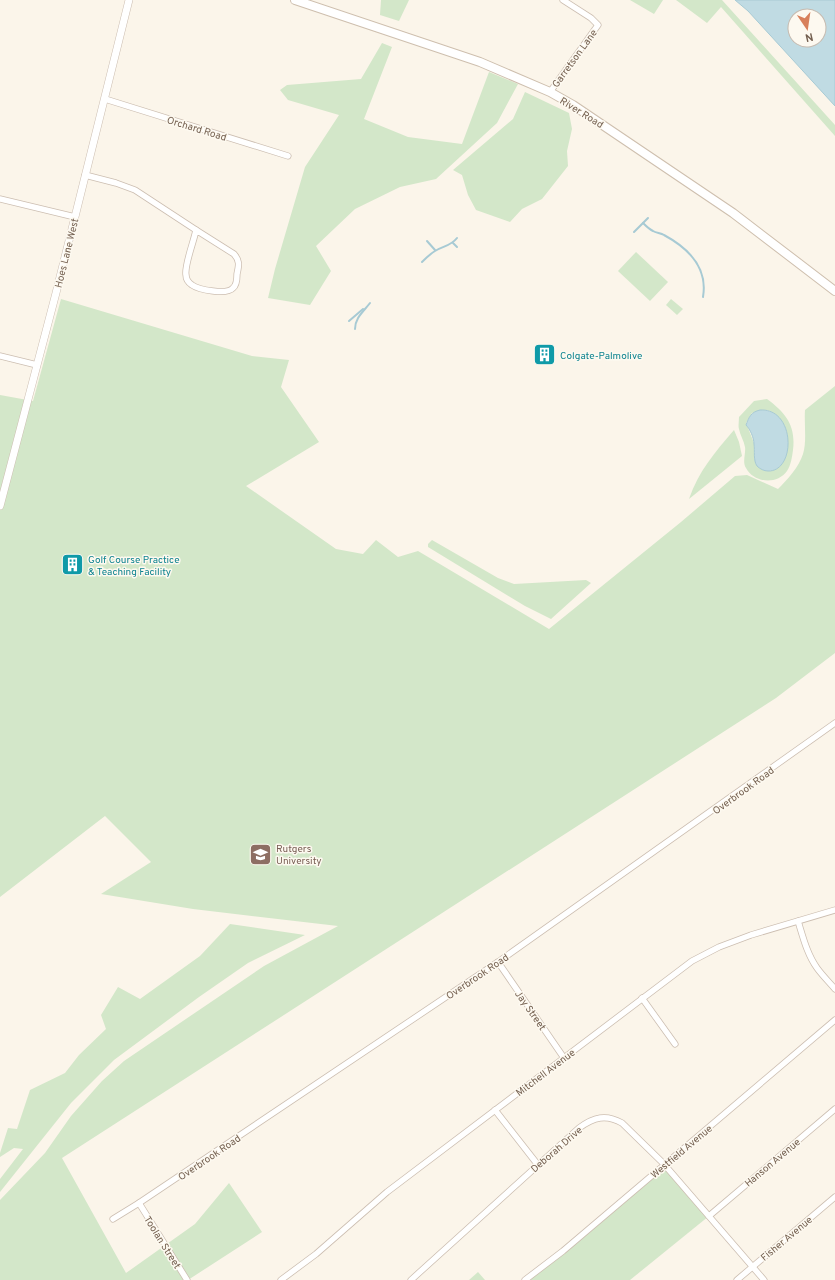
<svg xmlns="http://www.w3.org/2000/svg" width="835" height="1280" font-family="Overpass,sans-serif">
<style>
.green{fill:#d3e7c9;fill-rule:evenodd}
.water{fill:#c0dbe3;stroke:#a7cad4;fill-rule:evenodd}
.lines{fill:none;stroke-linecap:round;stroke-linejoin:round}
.stream{stroke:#a7cad4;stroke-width:2}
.minor-casing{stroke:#ccbeb1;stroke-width:7}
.tertiary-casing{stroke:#ccbeb1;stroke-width:8}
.secondary-casing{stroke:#cebfae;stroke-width:10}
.minor{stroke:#fff;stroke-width:5.5}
.tertiary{stroke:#fff;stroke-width:7}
.secondary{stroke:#fff;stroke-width:8}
.labels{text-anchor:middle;stroke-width:3;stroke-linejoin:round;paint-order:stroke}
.street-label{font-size:10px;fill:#735f4f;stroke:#fdf9f0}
.culture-label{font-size:10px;fill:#0d838f;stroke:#fdf9f0;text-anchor:start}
.education-label{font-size:10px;fill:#785e54;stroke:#fdf9f0;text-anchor:start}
</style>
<rect width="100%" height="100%" fill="#fbf5ea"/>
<g class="green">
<polygon points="381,0 409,0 399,21 380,15"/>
<polygon points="630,0 663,0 654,14"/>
<polygon points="676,0 722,0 835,125 835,136 721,7 707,23"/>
<polygon points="382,43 392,47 364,119 408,137 462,144 489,72 518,84 497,123 436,179 400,187 355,209 316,246 331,271 310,305 268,298 275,269 305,167 339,115 288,100 280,90 287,85 361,79"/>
<polygon points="525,92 569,113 572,129 567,151 568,166 542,199 522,209 510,222 476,210 468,195 462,175 453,170 513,119"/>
<polygon points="636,252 668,282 650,301 618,271"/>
<path d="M 61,299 L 252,356 L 289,360 L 281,387 L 319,442 L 246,486 L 336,549 L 363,554 L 376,540 L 398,557 L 418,551 L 549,629 L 681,522 L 735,476 L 747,475 L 778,489 C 787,480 799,467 803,454 C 807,441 804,424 805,410 L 835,386 L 835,653 L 776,698 L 62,1158 L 126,1273 L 195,1224 L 229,1183 L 262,1232 L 188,1280 L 0,1280 L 0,1200 L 45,1153 L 71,1116 L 102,1081 L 124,1061 L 264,966 L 338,926 L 193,909 L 101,894 L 151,862 L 105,816 L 0,897 L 0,395 L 33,401 Z"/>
<polygon points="671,299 683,309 677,315 666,305"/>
<path d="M 767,399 C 786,413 796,426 793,450 C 792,457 791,465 787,471 C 777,485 754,483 746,468 C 742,462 746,453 745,447 C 744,441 740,435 739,429 C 738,426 739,421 739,417 L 754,401 ZM 765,410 L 770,411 L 787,452 L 783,462 L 779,467 L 770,471 L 761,469 L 755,462 L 754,443 L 746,423 L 752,413 Z"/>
<path d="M 734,430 L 739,442 L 742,456 L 689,499 C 698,472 715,452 734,430 Z"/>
<polygon points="432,540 498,578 514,584 586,580 591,583 551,619 525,606 428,547 428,544"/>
<polygon points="230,924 305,935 248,963 199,997 114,1060 71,1103 0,1192 0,1179 23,1149 14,1148 0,1157 0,1153 8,1128 17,1129 30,1090 65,1073 79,1055 106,1029 101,1015 118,987 140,999 200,956"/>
<polygon points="664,1165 709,1216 630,1280 522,1280"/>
<polygon points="478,1272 485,1280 469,1280"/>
</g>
<g class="water">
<path d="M 735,0 L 835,0 L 835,106 L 748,11 ZM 795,16 L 819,16 L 819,40 L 795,40 Z"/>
<path d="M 760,410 C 796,408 796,472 768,471 C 764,471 760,469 757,466 C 753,460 755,451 754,444 C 754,438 750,429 746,425 C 749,417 751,412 760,410 Z"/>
</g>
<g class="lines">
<g class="stream">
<path d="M 643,223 C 646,226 649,229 653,231 C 656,233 661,233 664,235 C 688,248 708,268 703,297"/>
<polyline points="634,232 648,218"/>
<polyline points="427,241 435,250"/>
<polyline points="453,243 457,247"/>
<path d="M 422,262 C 426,258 430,254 435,251 C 443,246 451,246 457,238"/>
<polyline points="349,321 363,309"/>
<path d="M 355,329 C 355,318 363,312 370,303"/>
</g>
<defs>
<g id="minor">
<polyline points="550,92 598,25 591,18 563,0"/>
<polyline points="105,99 288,156"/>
<polyline points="85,175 116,183 135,190 196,230"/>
<polyline points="0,199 75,217"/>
<path d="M 196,230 L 234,254 C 240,261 239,265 237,274 C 237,278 237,285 233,288 C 227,295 199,290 192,285 C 189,283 186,279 186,275 C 184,266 194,241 196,230 Z"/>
<polyline points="0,356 37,365"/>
<path d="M 798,921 C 803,937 807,954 817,968 C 822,975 829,982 835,989"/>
<polyline points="498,962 564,1058"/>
<polyline points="642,998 675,1044"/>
<polyline points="495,1110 538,1165"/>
<polyline points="139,1203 187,1280"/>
<polyline points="709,1216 835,1109"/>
<polyline points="113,1219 139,1203 498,962 835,723"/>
<polyline points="281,1280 316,1254 387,1192 692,961 719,947 751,935 835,910"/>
<path d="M 411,1280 L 579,1128 C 594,1117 606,1114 622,1123 L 663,1163 L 764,1280"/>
<polyline points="525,1280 563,1251 835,1020"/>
<polyline points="737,1280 835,1197"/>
</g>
<polyline id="tertiary" points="0,506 56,293 129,0"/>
<polyline id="secondary" points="295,0 480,62 550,92 573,105 733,213 835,291"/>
</defs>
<use href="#minor" class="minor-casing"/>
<use href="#tertiary" class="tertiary-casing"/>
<use href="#secondary" class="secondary-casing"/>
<use href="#minor" class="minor"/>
<use href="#tertiary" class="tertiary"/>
<use href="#secondary" class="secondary"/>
</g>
<defs>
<symbol id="building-square" viewBox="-11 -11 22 22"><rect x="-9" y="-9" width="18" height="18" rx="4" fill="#0f9aa8" stroke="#fdf9f0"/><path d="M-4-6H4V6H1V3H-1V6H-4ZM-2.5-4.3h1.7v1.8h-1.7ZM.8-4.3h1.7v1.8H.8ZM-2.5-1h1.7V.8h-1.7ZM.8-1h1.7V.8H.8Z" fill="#fff"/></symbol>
<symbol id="university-square" viewBox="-11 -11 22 22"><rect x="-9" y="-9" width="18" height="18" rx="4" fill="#8d6e63" stroke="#fdf9f0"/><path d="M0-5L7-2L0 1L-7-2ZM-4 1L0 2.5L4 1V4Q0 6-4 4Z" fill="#fff"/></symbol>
</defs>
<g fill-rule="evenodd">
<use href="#building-square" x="532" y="342" width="25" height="25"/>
<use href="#building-square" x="60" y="552" width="25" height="25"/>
<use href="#university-square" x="248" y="842" width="25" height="25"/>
</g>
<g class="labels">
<g class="street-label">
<text transform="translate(574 58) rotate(-54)" y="4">Garretson Lane</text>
<text transform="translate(582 112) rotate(32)" y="4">River Road</text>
<text transform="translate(197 128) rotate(17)" y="4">Orchard Road</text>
<text transform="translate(66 253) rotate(-76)" y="4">Hoes Lane West</text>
<text transform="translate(743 790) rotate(-36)" y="4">Overbrook Road</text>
<text transform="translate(477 976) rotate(-34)" y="4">Overbrook Road</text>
<text transform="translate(531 1010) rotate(55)" y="4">Jay Street</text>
<text transform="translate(545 1072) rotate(-37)" y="4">Mitchell Avenue</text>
<text transform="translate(556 1149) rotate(-41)" y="4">Deborah Drive</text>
<text transform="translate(681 1151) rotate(-40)" y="4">Westfield Avenue</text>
<text transform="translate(209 1157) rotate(-34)" y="4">Overbrook Road</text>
<text transform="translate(772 1162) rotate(-40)" y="4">Hanson Avenue</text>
<text transform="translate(786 1238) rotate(-40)" y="4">Fisher Avenue</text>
<text transform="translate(163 1242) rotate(58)" y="4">Toolan Street</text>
</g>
<g class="culture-label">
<text x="560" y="359">Colgate-Palmolive</text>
<text x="88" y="563">Golf Course Practice<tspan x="88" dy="12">&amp; Teaching Facility</tspan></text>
</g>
<g class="education-label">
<text x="276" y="852">Rutgers<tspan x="276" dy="12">University</tspan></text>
</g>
</g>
<g transform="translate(807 28) rotate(167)"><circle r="19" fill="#fdf9f0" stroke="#c6bbb0"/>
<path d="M0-3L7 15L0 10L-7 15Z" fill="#d8805b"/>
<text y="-6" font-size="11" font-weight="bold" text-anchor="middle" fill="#735f4f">N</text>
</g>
</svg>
